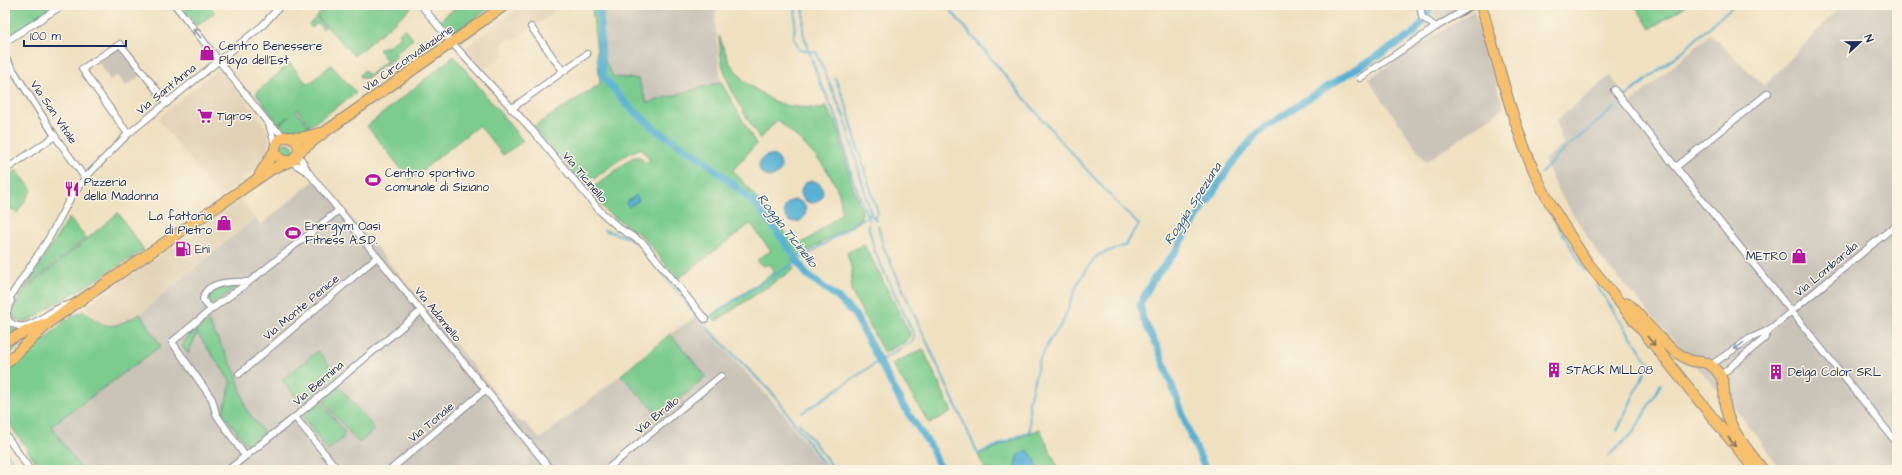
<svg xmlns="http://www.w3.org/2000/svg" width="1902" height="475" font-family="'Architects Daughter',sans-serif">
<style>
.built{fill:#e1d2b6}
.industrial{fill:#c9c3b8}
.green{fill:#7bcc8e;stroke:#4b7e76}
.water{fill:#56b1d4;stroke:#387099}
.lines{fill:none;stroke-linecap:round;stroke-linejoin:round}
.stream{stroke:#56b1d4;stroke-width:2}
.canal{stroke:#56b1d4;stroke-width:7}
.minor-casing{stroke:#85888f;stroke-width:8}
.primary-casing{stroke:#85888f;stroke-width:12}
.minor{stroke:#fff;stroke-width:6}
.primary{stroke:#f7c06c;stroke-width:10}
.oneway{stroke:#8d97ae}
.oneway2{stroke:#7e7064}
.labels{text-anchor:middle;stroke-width:3;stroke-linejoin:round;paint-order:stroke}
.poi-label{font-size:12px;fill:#1b2f5e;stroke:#fcf5e5;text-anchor:start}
.street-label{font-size:12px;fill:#1b2f5e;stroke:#fcf5e5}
.water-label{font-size:13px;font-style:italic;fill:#2d5681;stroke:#fcf5e5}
</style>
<rect width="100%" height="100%" fill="#fcf5e5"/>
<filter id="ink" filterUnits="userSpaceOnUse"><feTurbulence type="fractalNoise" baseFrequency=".025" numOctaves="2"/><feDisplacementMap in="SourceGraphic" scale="8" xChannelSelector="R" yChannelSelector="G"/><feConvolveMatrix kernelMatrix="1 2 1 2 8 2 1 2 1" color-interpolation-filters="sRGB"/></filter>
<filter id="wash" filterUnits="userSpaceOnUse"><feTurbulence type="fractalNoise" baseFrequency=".012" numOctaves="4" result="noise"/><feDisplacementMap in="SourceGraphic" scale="16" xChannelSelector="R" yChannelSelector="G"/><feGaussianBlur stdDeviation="0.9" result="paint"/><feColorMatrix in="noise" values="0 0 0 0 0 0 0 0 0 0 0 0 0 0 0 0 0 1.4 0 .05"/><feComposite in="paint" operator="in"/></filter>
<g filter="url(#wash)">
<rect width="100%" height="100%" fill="#efe0c0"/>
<g class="built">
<polygon points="523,5 550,5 554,13 514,40 508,39 502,44 505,54 483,71 479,70 461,51"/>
<polygon points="220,69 253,110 266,128 270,141 263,164 220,198 158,119 216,70"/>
<polygon points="241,200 255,218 140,314 116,326 100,324 86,306"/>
</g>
<g class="industrial">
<polygon points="603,5 717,5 715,20 721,82 647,103 638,79 613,77 604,59"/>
<polygon points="1435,5 1463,5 1440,21 1433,16"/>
<polygon points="1842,5 1897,5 1897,470 1780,470 1753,430 1601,258 1557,189 1544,160 1563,144 1556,121 1610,76 1631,103 1710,34 1764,86"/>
<polygon points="1474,10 1504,108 1426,162 1368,79"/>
<polygon points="118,47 141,76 126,86 117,75 110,80 98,61"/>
<polygon points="317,178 382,254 518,421 526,423 540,439 621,375 660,417 706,376 670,334 695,317 784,414 826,470 82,470 50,426 161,347 140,314 255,218 261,225"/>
</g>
<g class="green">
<polygon points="5,5 50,5 53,8 5,40"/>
<polygon points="181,5 209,5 215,12 197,26 180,6"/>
<polygon points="318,5 409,5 411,8 354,56 317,16 323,11"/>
<polygon points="459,5 494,5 451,35 438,22"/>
<path d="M 592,5 L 603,5 L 604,59 L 613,77 L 638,79 L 647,103 L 721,82 L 756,144 L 733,170 L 796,245 L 809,239 L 842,213 C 841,207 841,200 839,194 C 828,163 801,141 777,120 L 760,139 C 748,119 735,100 727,79 C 721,65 720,50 719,36 L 729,62 L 745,82 L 773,101 L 789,106 L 821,109 L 824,108 L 825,105 L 837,125 L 851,182 L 862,211 L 861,219 L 798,257 L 792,259 L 794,269 L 716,321 L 710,316 L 775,272 L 770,264 L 764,266 L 758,263 L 758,259 L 771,251 L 751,224 L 747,226 L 678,279 L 642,236 L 608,213 L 589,191 L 633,157 L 640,157 L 645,163 L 650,160 L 641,148 L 626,155 L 584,186 L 533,127 L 600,84 Z"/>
<polygon points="1635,5 1687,5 1650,29"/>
<polygon points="317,17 325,27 323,29 318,23 312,28 309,24"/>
<polygon points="405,29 413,39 395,53 397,56 367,78 361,78 360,75 364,70 369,75 387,61 379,50 384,46 386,48 401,36 399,33"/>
<polygon points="454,56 523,141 503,155 479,125 410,180 367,126"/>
<path d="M 290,63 L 305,82 L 310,83 L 331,65 L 356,93 L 310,126 L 297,109 L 296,111 L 311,129 C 299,132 288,134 279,125 L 290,116 L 278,124 L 256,93 Z"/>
<circle cx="287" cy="150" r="7"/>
<polygon points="17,170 32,190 17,213 5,205 5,178"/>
<path d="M 118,213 L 144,250 L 94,281 L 43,311 C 34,319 27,324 16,320 L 11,312 L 23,292 Z"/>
<polygon points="69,218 86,238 23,290"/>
<polygon points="864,244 910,334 907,341 884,353 851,291 852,271 847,253"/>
<polygon points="233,285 238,285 215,303 208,303 207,296 211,291"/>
<path d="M 84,311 C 109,332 112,328 140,314 L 161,346 L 51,426 L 82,470 L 41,470 L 5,417 L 5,380 L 8,373 L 15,365 L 67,319 Z"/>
<polygon points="208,321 236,373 246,409 264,433 247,445 223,413 231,382 197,333 188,354 182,346 186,339"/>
<polygon points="5,322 12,328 21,332 5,338"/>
<polygon points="670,334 706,376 660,417 621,375"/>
<polygon points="19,341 21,344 5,359 5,346"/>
<polygon points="923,349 952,412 929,423 892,364"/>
<polygon points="318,351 337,375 302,404 282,380"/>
<polygon points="339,387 375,429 359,443 323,401"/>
<polygon points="321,402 345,432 342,435 344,437 328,451 303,417"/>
<polygon points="1040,429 1059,470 986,470 978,455"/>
</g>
<g class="water">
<circle cx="770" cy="166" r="11"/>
<circle cx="812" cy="192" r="11"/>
<polygon points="636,195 639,200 629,207 626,203"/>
<circle cx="795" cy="211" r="11"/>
<polygon points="1027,450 1035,459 1038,470 1014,470 1018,455"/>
</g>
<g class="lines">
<g class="stream">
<polyline points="796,5 794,37 799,50 816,52 844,117 871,214 876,221"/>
<polyline points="804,5 803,32 808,49 819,80 839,123 852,177 869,221"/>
<polyline points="835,78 846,104 859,152 878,213 874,218"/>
<polyline points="1625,97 1684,50 1734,5"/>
<polyline points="1541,173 1564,150 1616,106"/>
<polyline points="1533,180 1536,186"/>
<polyline points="1544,203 1585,270"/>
<path d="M 878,225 L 883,246 L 978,454 L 1030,431 L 1029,401 L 1039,361 L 1050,340 L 1063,322 L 1077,285 L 1089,266 L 1098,255 L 1126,245 L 1132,234 L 1139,225 C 1070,156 1009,79 946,5"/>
<polyline points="604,230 629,238 640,245 702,323"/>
<polyline points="1596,285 1649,363 1617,431"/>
<polyline points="708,318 871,214"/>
<polyline points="703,321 702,323 776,397 828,470"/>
<polyline points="802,413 876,363 913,341 914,335 875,252 868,225"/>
<polyline points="799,423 835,470"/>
<polyline points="5,451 19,470"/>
<polyline points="1608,456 1633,433 1661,384"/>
<polyline points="1607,470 1608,468"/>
</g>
<g class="canal">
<polyline points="600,5 601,63 604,77 626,104 656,130 704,160 758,206 791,251 807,275 837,297 855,315 902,404 931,447 941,470"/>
<polyline points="1427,17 1431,5"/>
<polyline points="1206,470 1191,437 1158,348 1143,319 1140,304 1153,280 1175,252 1230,166 1257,133 1309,98 1413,34 1422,23"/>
</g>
</g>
</g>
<g filter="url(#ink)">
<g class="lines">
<defs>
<g id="minor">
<polyline points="175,5 268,123 285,137"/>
<polyline points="421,5 452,43 532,130 600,211 619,228 643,243 705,319"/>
<polyline points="1420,5 1422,17 1436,27"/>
<polyline points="531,27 563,71"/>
<polyline points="5,42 63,5"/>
<polyline points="5,57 55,136 85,178"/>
<polyline points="1360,78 1436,27 1473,5"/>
<polyline points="1614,90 1897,443"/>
<polyline points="511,109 587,54"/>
<polyline points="269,124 275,145"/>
<polyline points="128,134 82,69 120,44 167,103"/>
<polyline points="298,154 308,172 551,470"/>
<polyline points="290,161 306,171"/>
<polyline points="1676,167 1768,93"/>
<polyline points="5,170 55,136"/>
<path d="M 249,282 C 235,281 204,281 203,300 L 208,306 L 213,308 L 249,282 L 339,210"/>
<path d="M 11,301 C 8,308 4,316 10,322 C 26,335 45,314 59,308 C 62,306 67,305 71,304"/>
<polyline points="5,305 49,238 72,195 85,178 128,134 263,25 281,5"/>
<polyline points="213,308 172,342 212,399 216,414 245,456"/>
<polyline points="1711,365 1749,339 1769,330 1897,224"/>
<polyline points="239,374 377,257"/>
<polyline points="1721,375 1764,339 1769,330"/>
<polyline points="295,417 338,470"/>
<polyline points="5,434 30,470"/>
<polyline points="228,470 295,417 421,311"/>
<polyline points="390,470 485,390"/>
<polyline points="606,470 721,376"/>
</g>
<g id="primary">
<path d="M 1481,5 C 1499,65 1513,128 1540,184 C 1553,211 1571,237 1587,262 L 1755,470"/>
<polyline points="290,137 300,138 320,133"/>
<path d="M 287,161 C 265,158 277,129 293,139 C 298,142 299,146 299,152"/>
<polyline points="260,174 275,150"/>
<path d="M 1628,303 C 1645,321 1666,349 1689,360 C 1698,364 1705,358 1716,370 C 1728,382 1722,396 1726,410 C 1731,432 1750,452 1763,470"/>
<polyline points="5,341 43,324"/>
<polyline points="5,364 52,320 272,169 293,160 299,152 326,131 505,5"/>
</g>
</defs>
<use href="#minor" class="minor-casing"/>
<use href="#primary" class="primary-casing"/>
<use href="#minor" class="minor"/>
<use href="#primary" class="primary"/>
</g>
<defs><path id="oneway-shaft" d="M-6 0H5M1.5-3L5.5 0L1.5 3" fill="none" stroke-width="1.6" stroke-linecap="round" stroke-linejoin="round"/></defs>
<g class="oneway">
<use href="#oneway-shaft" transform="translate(197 33) rotate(-128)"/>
<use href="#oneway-shaft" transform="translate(1739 346) rotate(144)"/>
</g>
<g class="oneway2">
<use href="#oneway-shaft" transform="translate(1651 341) rotate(51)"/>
<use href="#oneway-shaft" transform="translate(1732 442) rotate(51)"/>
</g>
</g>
<defs>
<symbol id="shop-bare" viewBox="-9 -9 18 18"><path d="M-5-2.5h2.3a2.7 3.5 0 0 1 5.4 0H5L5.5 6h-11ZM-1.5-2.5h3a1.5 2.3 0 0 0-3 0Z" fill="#b5179e" stroke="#fcf5e5" stroke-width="2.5" paint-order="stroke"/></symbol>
<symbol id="supermarket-bare" viewBox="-9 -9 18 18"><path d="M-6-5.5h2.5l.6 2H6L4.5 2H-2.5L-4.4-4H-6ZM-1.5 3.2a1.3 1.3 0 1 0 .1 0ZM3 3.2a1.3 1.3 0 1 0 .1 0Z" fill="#b5179e" stroke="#fcf5e5" stroke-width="2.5" paint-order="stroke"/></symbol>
<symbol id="stadium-bare" viewBox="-9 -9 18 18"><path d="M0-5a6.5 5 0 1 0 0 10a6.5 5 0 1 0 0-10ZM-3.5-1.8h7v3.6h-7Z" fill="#b5179e" stroke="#fcf5e5" stroke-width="2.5" paint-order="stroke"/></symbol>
<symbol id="restaurant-bare" viewBox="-9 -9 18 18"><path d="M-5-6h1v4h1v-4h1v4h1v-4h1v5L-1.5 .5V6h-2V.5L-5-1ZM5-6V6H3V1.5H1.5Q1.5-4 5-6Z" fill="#b5179e" stroke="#fcf5e5" stroke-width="2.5" paint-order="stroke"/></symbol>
<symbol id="fuel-bare" viewBox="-9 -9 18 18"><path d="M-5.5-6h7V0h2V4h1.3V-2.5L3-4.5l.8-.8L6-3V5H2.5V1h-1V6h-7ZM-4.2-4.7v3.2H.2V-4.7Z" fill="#b5179e" stroke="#fcf5e5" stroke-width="2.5" paint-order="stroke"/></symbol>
<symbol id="building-bare" viewBox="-9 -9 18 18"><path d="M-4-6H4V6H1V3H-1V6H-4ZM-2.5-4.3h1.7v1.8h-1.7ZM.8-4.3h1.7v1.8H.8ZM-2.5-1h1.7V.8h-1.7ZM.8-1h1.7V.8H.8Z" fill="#b5179e" stroke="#fcf5e5" stroke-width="2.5" paint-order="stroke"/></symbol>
</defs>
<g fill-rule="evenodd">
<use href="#shop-bare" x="196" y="42" width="22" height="22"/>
<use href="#supermarket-bare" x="194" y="105" width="22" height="22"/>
<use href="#stadium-bare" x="362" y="169" width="22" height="22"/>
<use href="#restaurant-bare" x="61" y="178" width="22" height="22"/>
<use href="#shop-bare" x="213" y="212" width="22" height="22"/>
<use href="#stadium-bare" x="282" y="222" width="22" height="22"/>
<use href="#fuel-bare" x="172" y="238" width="22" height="22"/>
<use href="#shop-bare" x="1788" y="245" width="22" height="22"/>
<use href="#building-bare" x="1543" y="359" width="22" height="22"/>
<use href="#building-bare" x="1765" y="361" width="22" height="22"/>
</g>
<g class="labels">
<g class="poi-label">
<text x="219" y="50">Centro Benessere<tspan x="219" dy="14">Playa dell'Est</tspan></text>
<text x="217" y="120">Tigros</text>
<text x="385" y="177">Centro sportivo<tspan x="385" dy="14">comunale di Siziano</tspan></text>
<text x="84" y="186">Pizzeria<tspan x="84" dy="14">della Madonna</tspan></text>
<text x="212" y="220" text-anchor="end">La fattoria<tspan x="212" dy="14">di Pietro</tspan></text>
<text x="305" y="230">Energym Oasi<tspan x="305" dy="14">Fitness A.S.D.</tspan></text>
<text x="195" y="253">Eni</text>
<text x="1787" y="260" text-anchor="end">METRO</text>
<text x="1566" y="374">STACK MILL08</text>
<text x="1788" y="376">Delga Color SRL</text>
</g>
<g class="street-label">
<text transform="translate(408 58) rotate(-35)" y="4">Via Circonvallazione</text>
<text transform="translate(166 89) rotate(-39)" y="4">Via Sant'Anna</text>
<text transform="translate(54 112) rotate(56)" y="4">Via San Vitale</text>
<text transform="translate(585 177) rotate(50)" y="4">Via Ticinello</text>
<text transform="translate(1826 269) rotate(-40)" y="4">Via Lombardia</text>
<text transform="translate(301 307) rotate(-40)" y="4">Via Monte Penice</text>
<text transform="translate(438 314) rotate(51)" y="4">Via Adamello</text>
<text transform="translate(318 383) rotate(-40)" y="4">Via Bernina</text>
<text transform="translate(657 415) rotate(-39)" y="4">Via Brallo</text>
<text transform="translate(431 422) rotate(-40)" y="4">Via Tonale</text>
</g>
<g class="water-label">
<text transform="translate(1192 203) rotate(-57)" y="5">Roggia Speziana</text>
<text transform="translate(788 230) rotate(52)" y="5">Roggia Ticinello</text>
</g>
</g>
<rect width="1902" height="475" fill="none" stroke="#fcf5e5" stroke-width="20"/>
<g transform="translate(1860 42) rotate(68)" stroke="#fcf5e5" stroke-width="3" paint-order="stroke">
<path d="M0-3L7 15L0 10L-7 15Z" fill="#1b2f5e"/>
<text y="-6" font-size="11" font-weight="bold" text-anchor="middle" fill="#1b2f5e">N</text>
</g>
<path d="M24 40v6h102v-6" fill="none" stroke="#1b2f5e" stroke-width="2"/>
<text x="30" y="40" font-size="12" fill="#1b2f5e" stroke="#fcf5e5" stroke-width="3" paint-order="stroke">100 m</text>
</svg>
